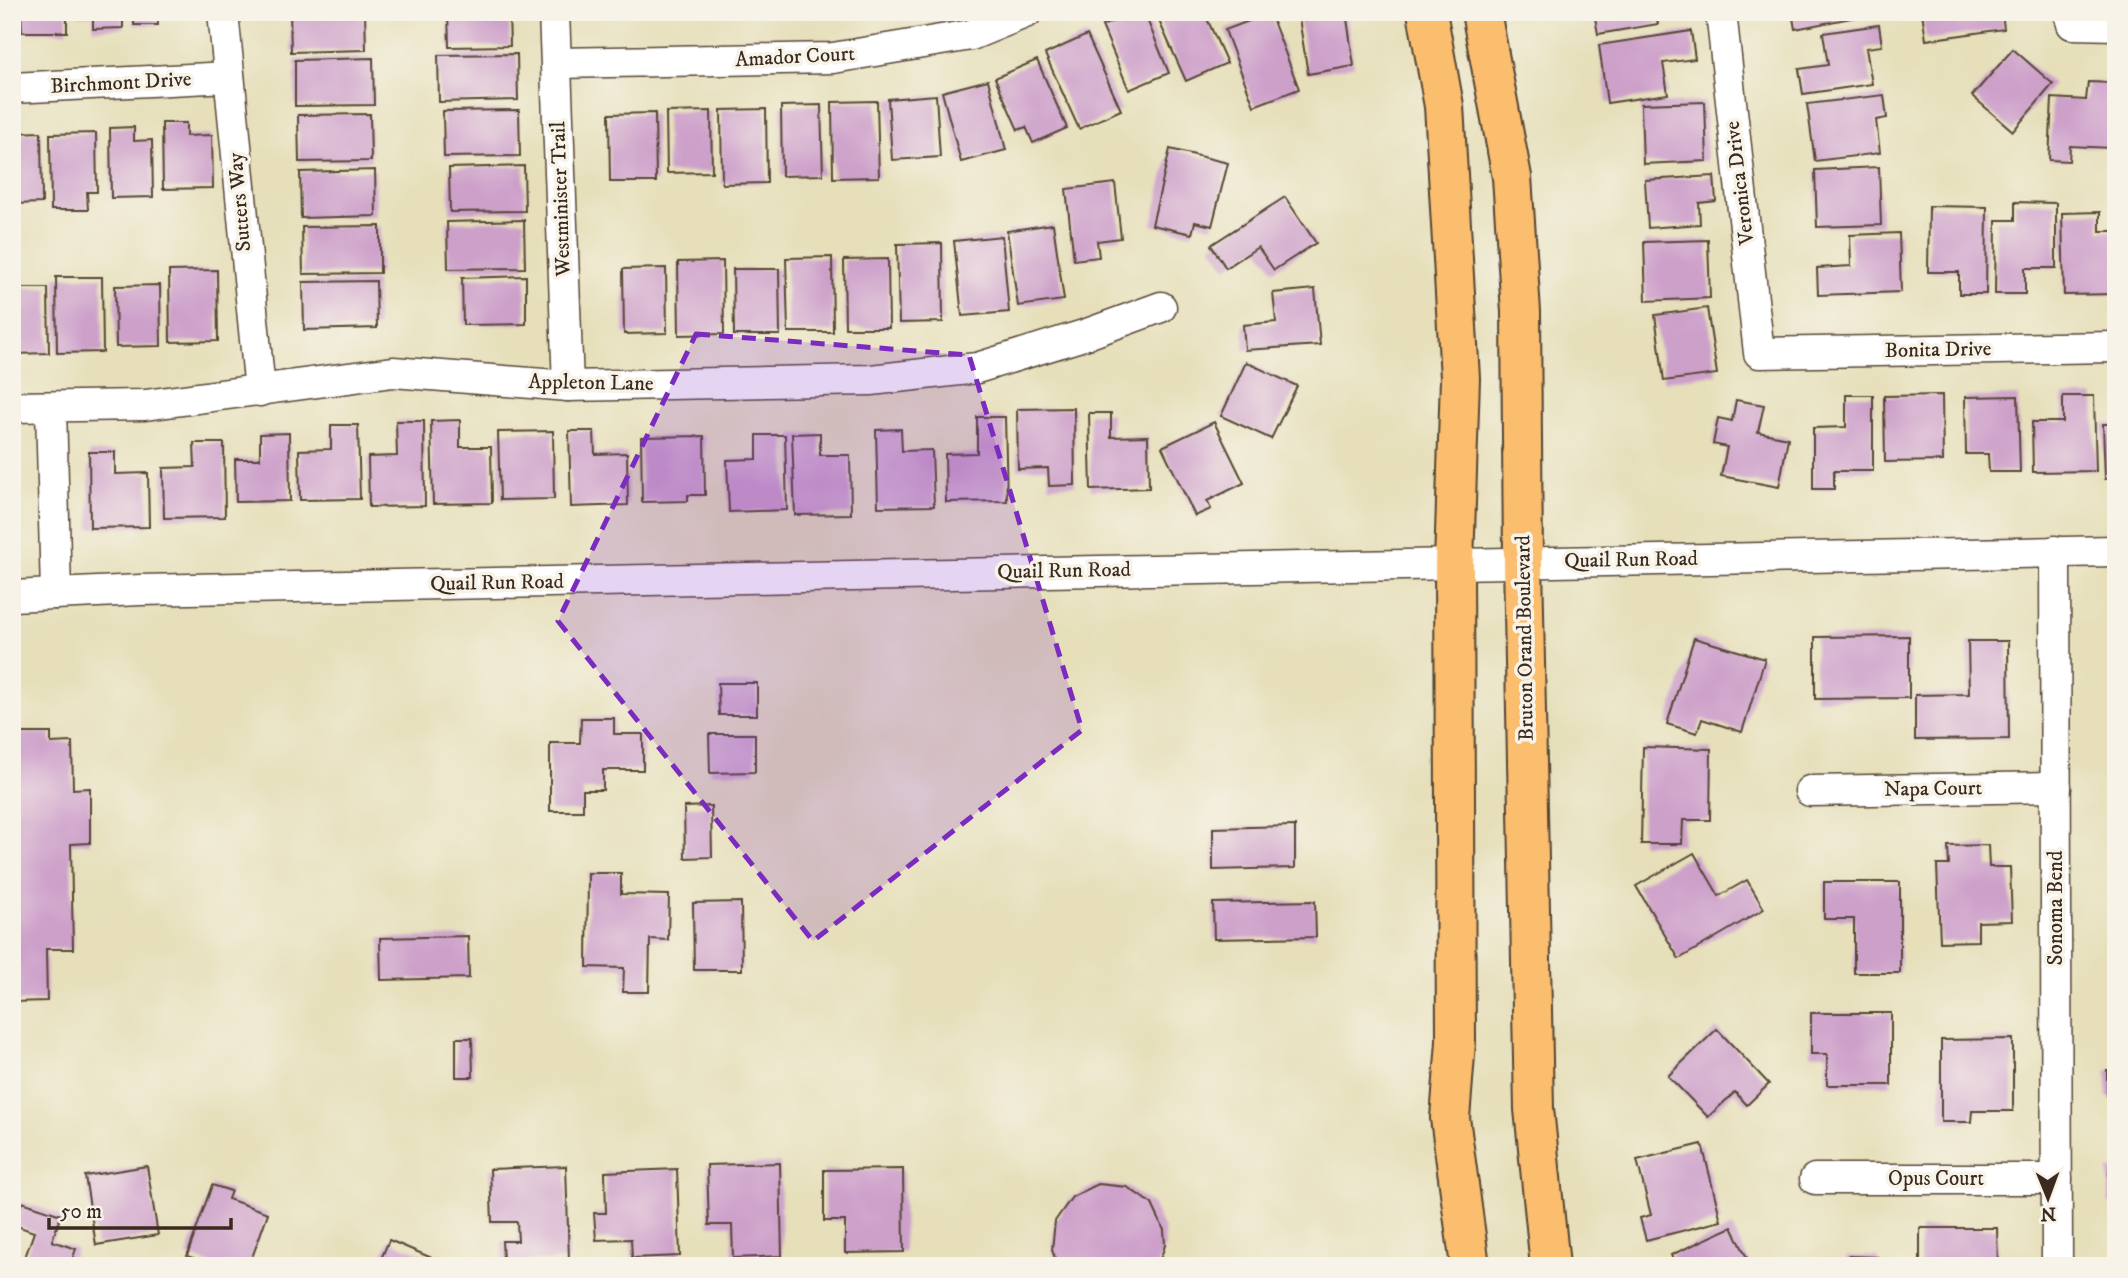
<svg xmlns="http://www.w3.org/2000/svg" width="2128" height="1278" font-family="'IM FELL DW Pica',serif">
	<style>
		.building { fill: #cda0ca }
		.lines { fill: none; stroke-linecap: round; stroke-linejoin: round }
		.minor-casing { stroke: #554535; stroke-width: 33 }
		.major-casing { stroke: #554535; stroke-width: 42 }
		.minor { stroke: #fff; stroke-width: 30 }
		.major { stroke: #fbbe6e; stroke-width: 38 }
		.marked { fill: #7b2cbf; fill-opacity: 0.2; stroke: #7b2cbf; stroke-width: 5; stroke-dasharray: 14 9; stroke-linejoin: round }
		.labels { text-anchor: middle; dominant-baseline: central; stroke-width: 7; stroke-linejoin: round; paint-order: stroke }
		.street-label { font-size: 21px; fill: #3b2a1e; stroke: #f7f3e8 }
	</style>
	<rect width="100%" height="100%" fill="#f7f3e8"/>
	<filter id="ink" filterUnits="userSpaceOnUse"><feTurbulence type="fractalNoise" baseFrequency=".0143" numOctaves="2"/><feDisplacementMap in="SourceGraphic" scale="14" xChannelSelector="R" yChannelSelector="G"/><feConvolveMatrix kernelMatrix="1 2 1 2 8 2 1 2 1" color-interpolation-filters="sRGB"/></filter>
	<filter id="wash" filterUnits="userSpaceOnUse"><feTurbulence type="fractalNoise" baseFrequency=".00686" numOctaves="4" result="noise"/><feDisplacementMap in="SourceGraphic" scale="28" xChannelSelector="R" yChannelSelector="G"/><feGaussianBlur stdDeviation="1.57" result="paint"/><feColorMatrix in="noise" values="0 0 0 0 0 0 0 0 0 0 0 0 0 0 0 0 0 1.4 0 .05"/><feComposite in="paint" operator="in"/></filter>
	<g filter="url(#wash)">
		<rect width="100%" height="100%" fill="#e6dfba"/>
		<g id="blocks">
			<g class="building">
				<path d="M21 12H67V32H22Z"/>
				<path d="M78 12H123V28L93 29V16H78Z"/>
				<path d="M134 12H157L158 25H134Z"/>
				<path d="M290 12H365L366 50 291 52Z"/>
				<path d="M448 12H509L510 46 449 47Z"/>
				<path d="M1134 12H1144L1169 73 1129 90 1102 26Z"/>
				<path d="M1155 12H1204L1227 63 1186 81Z"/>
				<path d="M1298 12H1346L1354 66 1308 74Z"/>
				<path d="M1594 12H1655L1658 24 1598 34Z"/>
				<path d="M1792 12H1860L1861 16 1795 29Z"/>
				<path d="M1922 12H2002L2004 29 1926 40Z"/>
				<path d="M1270 13 1299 89 1254 106 1225 30Z"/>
				<path d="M1879 25 1882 46 1866 48 1872 84 1803 94 1799 69 1828 65 1823 33Z"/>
				<path d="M1691 31 1695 59 1663 63 1668 94 1607 103 1599 45Z"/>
				<path d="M1087 35 1121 110 1079 129 1045 54Z"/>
				<path d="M2013 49 2053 84 2013 131 1972 96Z"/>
				<path d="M517 54 518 100 439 102 438 55Z"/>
				<path d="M373 58 374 105 295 106V60Z"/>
				<path d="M1037 60 1067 128 1033 143 1026 127 1018 130 995 78Z"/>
				<path d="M988 80 1006 150 961 162 942 92Z"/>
				<path d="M2088 82 2115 83 2111 148 2070 146 2069 161 2049 160 2052 98 2086 100Z"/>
				<path d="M936 95 940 157 892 160 888 99Z"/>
				<path d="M1884 95 1887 118 1876 120 1880 153 1815 161 1807 104Z"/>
				<path d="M877 101 879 177 833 178 832 102Z"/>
				<path d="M1705 102 1707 161 1643 164 1641 104Z"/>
				<path d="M821 105 823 175 782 176 781 106Z"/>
				<path d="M766 109 767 183 722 184 721 110Z"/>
				<path d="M519 110 520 156 444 157 443 111Z"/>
				<path d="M711 111 712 172 667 173 666 112Z"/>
				<path d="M655 113 656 182H610L609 114Z"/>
				<path d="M370 114 371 161 299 162 298 115Z"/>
				<path d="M162 123H186V136L212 135 213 188 163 189Z"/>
				<path d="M134 127V141L152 140 153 197 111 198 110 128Z"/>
				<path d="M41 132 42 203 12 204V133Z"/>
				<path d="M96 133 97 192H87L88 210H51L50 134Z"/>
				<path d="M1170 149 1228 163 1212 226 1195 222 1192 234 1152 225Z"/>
				<path d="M524 166 525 211 450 212 449 168Z"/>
				<path d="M1879 167 1881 225 1817 227 1815 170Z"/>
				<path d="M375 170 376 216 301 218 300 172Z"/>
				<path d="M1714 176 1716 201 1699 203 1700 224 1648 228 1645 180Z"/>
				<path d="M1115 183 1121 238 1097 241 1099 257 1074 260 1066 189Z"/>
				<path d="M1285 197 1316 243 1274 270 1258 247 1226 268 1211 245Z"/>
				<path d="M2015 202 2056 203V268H2025V294H1995L1996 220H2015Z"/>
				<path d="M1929 206 1987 207 1986 294H1959V272H1928Z"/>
				<path d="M2100 212V231H2116V294L2064 295 2062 213Z"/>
				<path d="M524 220 525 268 448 269 447 222Z"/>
				<path d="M1053 224 1064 300 1018 306 1007 231Z"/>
				<path d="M380 226V273L303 274 302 227Z"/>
				<path d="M1899 233 1901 292 1818 295 1817 268 1851 266 1850 235Z"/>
				<path d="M1002 236 1009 312 962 316 954 241Z"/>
				<path d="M1708 240 1710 298 1646 301 1644 242Z"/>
				<path d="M942 243 943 322 899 323 897 244Z"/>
				<path d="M832 257 833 332H788L786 258Z"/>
				<path d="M888 259 889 328H845L844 260Z"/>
				<path d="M723 261 724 334 679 335 678 262Z"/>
				<path d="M666 268 667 333 624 334 623 269Z"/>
				<path d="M733 269H779L780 335H734Z"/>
				<path d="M217 270 218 341 170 342 169 271Z"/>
				<path d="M526 276V324L463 325 462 278Z"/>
				<path d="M56 277H102L103 352 57 353Z"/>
				<path d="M376 281 377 328 304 330 303 282Z"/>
				<path d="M160 285 161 346 116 347 115 286Z"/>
				<path d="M12 288H48L49 353 12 354Z"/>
				<path d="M1315 289 1320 345 1245 350 1243 325 1276 322 1273 293Z"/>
				<path d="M1707 308 1717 374 1664 381 1655 315Z"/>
				<path d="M1246 362 1297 386 1271 439 1221 416Z"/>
				<path d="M1846 395H1873V471H1834V489H1813V428L1846 427Z"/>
				<path d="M1942 395 1943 461 1885 462 1884 396Z"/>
				<path d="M2018 396 2020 472H1989L1988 454H1966L1965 397Z"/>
				<path d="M2063 396H2094L2096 471 2033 472 2032 422H2063Z"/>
				<path d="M1736 400 1764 405 1758 432 1788 438 1779 487 1721 476 1727 447 1713 444 1718 418 1732 421Z"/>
				<path d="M1074 408 1075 485 1049 486 1048 468 1018 469 1017 409Z"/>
				<path d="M1089 413H1111V437L1148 436 1149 488 1091 490Z"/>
				<path d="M977 417H1005L1007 501 946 502 945 454 977 453Z"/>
				<path d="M460 420V447H491L492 503 433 504 431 421Z"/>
				<path d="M396 421H424L425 506 369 507 368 457 397 456Z"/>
				<path d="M1214 422 1244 483 1207 501 1211 509 1195 516 1162 447Z"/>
				<path d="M2103 424H2116V478L2105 479Z"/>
				<path d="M331 425H358L360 499 300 500 299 450 331 449Z"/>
				<path d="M901 429 902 451 932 450 934 506 878 507 876 430Z"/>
				<path d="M553 431 554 499 500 500 498 432Z"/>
				<path d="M569 431H594L595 454 627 453 628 505 571 507Z"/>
				<path d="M289 433 290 501 236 502 235 459H260V434Z"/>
				<path d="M820 433V455H850L851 514 795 515 792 434Z"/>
				<path d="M757 435H785L787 510 729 512 727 460 757 459Z"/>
				<path d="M704 436 705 495H688V501L642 502 641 437Z"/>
				<path d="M194 443H224L225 517 164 518 163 468 195 467Z"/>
				<path d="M89 452H115V474L148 473 149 527 90 528Z"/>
				<path d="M1909 636V698L1815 699V637Z"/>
				<path d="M1694 638 1765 659 1742 732 1702 719 1697 733 1667 724Z"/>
				<path d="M1968 641H2008L2009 739 1915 740V695L1969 694Z"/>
				<path d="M2112 649H2116V679H2113Z"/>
				<path d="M718 683H757V715H719Z"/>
				<path d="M581 718H614V734H643V770H603V790H583V811H550V743H580Z"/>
				<path d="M12 733H51V743L72 742 73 789 90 788V843L71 844 73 949H46L47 1001 12 1002Z"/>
				<path d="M709 734H755V772L710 773Z"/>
				<path d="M1643 747 1711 749 1710 820H1683L1682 844H1641Z"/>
				<path d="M711 806 712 857 685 858 684 807Z"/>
				<path d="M1295 826V868L1213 870V828Z"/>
				<path d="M1988 845 1989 867H2010L2012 921 1978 922V941L1940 942 1937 865H1949L1948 846Z"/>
				<path d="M1694 853 1719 896 1747 880 1764 909 1679 959 1636 886Z"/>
				<path d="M588 873H621V894L669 895 668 940 650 939 649 992H623L624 968 587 967Z"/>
				<path d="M1824 882H1900V973H1854V919H1824Z"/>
				<path d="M1315 901 1316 937 1214 939 1213 903Z"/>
				<path d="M741 902 742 970H694L693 903Z"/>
				<path d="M468 936 469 978 381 980 380 938Z"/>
				<rect x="2110" y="966" width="6" height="29"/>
				<path d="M1811 1013H1891V1085H1827V1054H1811Z"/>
				<path d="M1717 1029 1769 1084 1747 1105 1735 1092 1708 1117 1668 1076Z"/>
				<path d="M456 1038H472L473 1077H456Z"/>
				<path d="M2013 1039V1111H1972L1971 1122H1941V1040Z"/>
				<rect x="2107" y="1070" width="9" height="27"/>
				<path d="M1702 1144 1721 1221 1646 1240 1640 1218 1651 1215 1637 1160Z"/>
				<path d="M780 1163 782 1256 733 1258 732 1225H709L707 1165Z"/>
				<path d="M147 1166 158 1235 96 1245 85 1176Z"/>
				<path d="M566 1166 569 1260 503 1262 502 1241H518L517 1222H492L490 1169Z"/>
				<path d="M677 1169 680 1256 632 1258 631 1239 596 1240 594 1213H606L605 1172Z"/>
				<path d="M903 1169 904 1252 845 1253V1221H824V1170Z"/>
				<rect x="2109" y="1170" width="7" height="34"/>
				<path d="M1098 1184 1127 1187 1152 1204 1164 1230 1165 1245 1158 1266H1058L1052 1250 1055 1221 1072 1197Z"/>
				<path d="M212 1185 231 1191 228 1199 268 1213 249 1266H217L187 1256Z"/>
				<path d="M22 1202 61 1215 52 1241 76 1249 70 1266H22L34 1232 14 1225Z"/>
				<path d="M1732 1227 1751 1266H1676L1671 1255Z"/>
				<path d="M1920 1228H1997L1998 1266H1920Z"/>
				<path d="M389 1240 451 1266H378Z"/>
				<path d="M1847 1256 1878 1257V1266H1846Z"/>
			</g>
		</g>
	</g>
	<g filter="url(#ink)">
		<use href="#blocks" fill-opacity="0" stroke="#554535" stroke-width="2"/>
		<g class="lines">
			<g class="minor-casing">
				<g id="minor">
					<path d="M223 12 260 391"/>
					<path d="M554 12 568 386"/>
					<path d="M1721 12 1759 353 2116 347"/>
					<path d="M2069 12 2072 24 2116 25"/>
					<path d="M557 63 833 58 971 35 1027 12"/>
					<path d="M12 88 229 77"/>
					<path d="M12 407 145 405 393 372 568 386 871 380 977 368 1087 334 1161 307"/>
					<path d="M51 408 56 594"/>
					<path d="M2055 551 2057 1266"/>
					<path d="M12 596 140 590 2116 551"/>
					<path d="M1810 791 2056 787"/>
					<path d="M1815 1179H2057"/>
				</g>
			</g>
			<g class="major-casing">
				<g id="major">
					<path d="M1427 12 1444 106 1460 378 1454 564 1456 1042 1450 1118 1470 1266"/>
					<path d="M1481 12 1512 177 1521 312 1523 562 1534 1109 1550 1266"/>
				</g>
			</g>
			<use href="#minor" class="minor"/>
			<use href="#major" class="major"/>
		</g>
	</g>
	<path class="marked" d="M696 334 969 355 1082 730 813 941 558 621Z"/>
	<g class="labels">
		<g class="street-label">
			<text transform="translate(795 57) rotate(-3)">Amador Court</text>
			<text transform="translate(121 83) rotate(-3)">Birchmont Drive</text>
			<text transform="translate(1740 183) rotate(-97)">Veronica Drive</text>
			<text transform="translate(561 199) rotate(-92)">Westminister Trail</text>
			<text transform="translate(240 202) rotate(-95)">Sutters Way</text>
			<text transform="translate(1938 350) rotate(-1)">Bonita Drive</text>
			<text transform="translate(591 383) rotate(1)">Appleton Lane</text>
			<text transform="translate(1631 560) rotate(-1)">Quail Run Road</text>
			<text transform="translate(1064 571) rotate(-1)">Quail Run Road</text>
			<text transform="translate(497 583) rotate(-1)">Quail Run Road</text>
			<text transform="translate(1525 638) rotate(-91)">Bruton Orand Boulevard</text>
			<text transform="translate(1933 789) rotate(-1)">Napa Court</text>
			<text transform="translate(2056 908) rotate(-90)">Sonoma Bend</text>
			<text x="1936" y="1179">Opus Court</text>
		</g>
	</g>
	<rect width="2128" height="1278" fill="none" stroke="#f7f3e8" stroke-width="42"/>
	<g transform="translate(2048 1198) rotate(179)" stroke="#f7f3e8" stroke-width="5" paint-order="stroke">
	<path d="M0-5L12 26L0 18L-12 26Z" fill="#3b2a1e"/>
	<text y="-10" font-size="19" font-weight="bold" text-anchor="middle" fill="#3b2a1e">N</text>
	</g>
	<path d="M49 1218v10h182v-10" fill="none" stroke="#3b2a1e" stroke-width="3.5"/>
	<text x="60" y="1218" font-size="21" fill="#3b2a1e" stroke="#f7f3e8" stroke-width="5" paint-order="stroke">50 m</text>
</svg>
